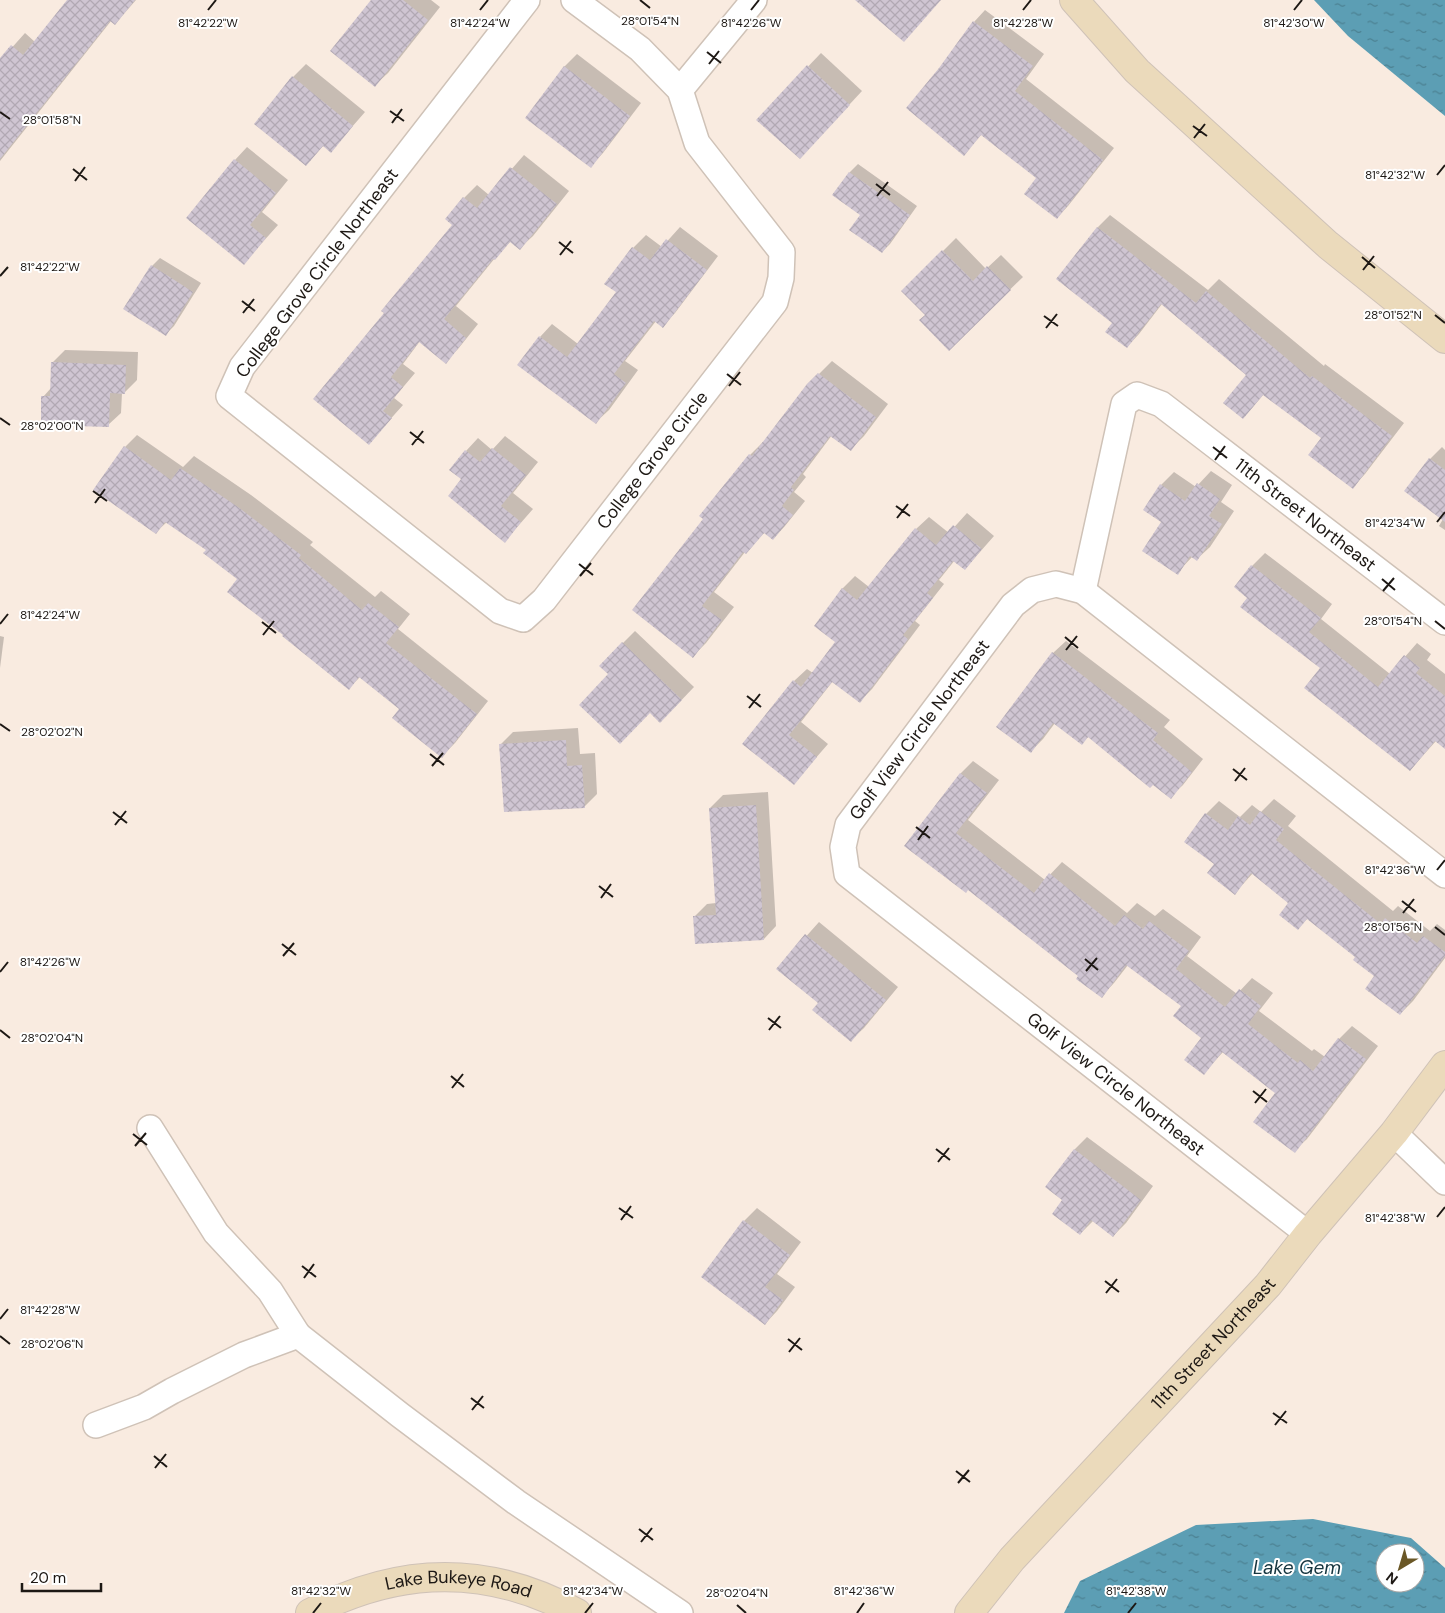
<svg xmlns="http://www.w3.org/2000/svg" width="1445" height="1613" font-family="'DM Sans',sans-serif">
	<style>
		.water { fill: url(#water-ripples); fill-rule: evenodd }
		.shadow { fill: #0003 }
		.building { fill: url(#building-cross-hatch) }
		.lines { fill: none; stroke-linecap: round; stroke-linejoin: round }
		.street-casing { stroke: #cfc2b7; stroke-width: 28 }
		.secondary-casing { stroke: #cfc2b7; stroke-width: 30 }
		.street { stroke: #fff; stroke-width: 25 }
		.secondary { stroke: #ebdabb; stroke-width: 28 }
		.ticks { fill: none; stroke: #1d1814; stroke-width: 2 }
		.labels { text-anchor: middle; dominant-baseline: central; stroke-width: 4; stroke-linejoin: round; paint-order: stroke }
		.street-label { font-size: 18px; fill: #1d1814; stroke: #fff }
		.water-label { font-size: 19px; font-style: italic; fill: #15353f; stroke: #fff }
		.ticks-label { font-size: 12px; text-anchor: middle; fill: #1d1814; stroke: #fff; stroke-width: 4; stroke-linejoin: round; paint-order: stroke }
	</style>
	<defs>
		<pattern id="water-ripples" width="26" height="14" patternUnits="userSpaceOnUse" patternTransform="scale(1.25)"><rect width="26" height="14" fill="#5c9eb4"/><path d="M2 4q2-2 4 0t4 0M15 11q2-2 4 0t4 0" fill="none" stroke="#4b8091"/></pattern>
		<pattern id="building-cross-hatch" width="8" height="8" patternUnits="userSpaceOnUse" patternTransform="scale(1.25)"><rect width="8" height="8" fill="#cfc5d2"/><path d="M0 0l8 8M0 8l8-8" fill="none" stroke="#b1a8b3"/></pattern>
	</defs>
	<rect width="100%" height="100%" fill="#f9ebe0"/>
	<g class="water">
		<path d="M1314 0H1445V116L1348 36Z"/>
		<path d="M1313 1519 1411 1538 1445 1568V1613H1064L1080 1581 1196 1525ZM1385 1553H1415V1583H1385Z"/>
	</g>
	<g class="shadow">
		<path d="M69 0H136L115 24 111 21 0 161V61L25 33 35 42Z"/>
		<path d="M372 0H431L440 7 388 73 375 85Z"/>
		<path d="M985 10 1044 54 1026 79 1114 148 1068 206 1057 218 1038 178 982 134 964 154 940 68 974 22Z"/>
		<path d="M821 53 862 91 812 145 758 119Z"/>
		<path d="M577 54 641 103 603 153 591 166 564 67Z"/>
		<path d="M306 64 365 112 331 151 324 145 306 164 255 124 293 77Z"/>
		<path d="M247 147 288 180 262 212 278 225 244 263 235 160Z"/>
		<path d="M524 155 569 191 533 236 520 248 511 241 495 258 456 306 478 324 458 349 445 362 420 341 403 364 415 373 394 398 403 405 369 443 385 313 454 225 464 198 477 185 489 195Z"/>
		<path d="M858 164 917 206 890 244 882 252 862 214 834 195 850 172Z"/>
		<path d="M1110 215 1208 290 1219 279 1324 366 1325 364 1404 423 1365 474 1353 487 1323 438 1264 394 1243 418 1248 375 1162 304 1139 334 1127 347 1114 323 1098 227Z"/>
		<path d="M680 227 718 256 675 313 663 326 656 321 625 361 638 370 609 410 596 422 540 337 552 324 578 344 617 292 606 284 633 248 646 235 662 247Z"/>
		<path d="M956 238 986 269 1001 255 1023 277 949 349 927 315 903 291Z"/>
		<path d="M160 258 201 283 174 326 166 334 152 266Z"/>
		<path d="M65 350 138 352 137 380 124 393H122L121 413 108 425 43 397 51 388 52 363Z"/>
		<path d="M832 361 888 404 864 436 851 449 832 435 803 474 806 477 794 492 805 501 785 526 773 539 765 532 746 553 745 552 714 592 734 607 706 643 693 656 704 519 701 516 750 455 763 442 764 443 808 385Z"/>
		<path d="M137 435 183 467 194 456 251 495 313 542 310 545 375 597 381 591 410 614 398 629 488 701 455 743 442 756 401 709 360 677 349 688 285 634 239 578 207 550 167 522 156 532 125 447Z"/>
		<path d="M505 436 538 462 513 493 533 509 505 541 466 451 478 438 492 450Z"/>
		<path d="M1442 447 1445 450V530L1439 526 1443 519 1430 459Z"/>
		<path d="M1211 471 1232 485 1221 502 1234 511 1210 547 1197 559 1193 556 1177 573 1162 522 1161 485 1174 472 1196 487Z"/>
		<path d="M967 513 994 536 965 569 955 560 939 580 944 584 915 621 920 625 872 689 860 701 833 681 801 722 828 744 794 783 744 744 794 681 807 669 813 673 837 642 842 589 855 576 869 587 916 529 929 517 949 533Z"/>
		<path d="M1265 553 1332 604 1321 619 1390 674 1417 643 1431 654 1427 660 1445 674V747L1436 741 1410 770 1322 668 1249 597 1236 587 1252 566Z"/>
		<path d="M635 631 694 687 673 709 650 711 610 674 623 643Z"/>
		<path d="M0 636 4 637 0 668Z"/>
		<path d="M1066 641 1170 720 1164 727 1203 759 1183 785 1170 797 1089 736 1082 743 1055 723 1043 739 1031 751 1053 653Z"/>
		<path d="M578 728 580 754 595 753 597 794 585 806 501 744 513 732Z"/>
		<path d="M973 761 999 780 968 820 1045 880 1062 862 1127 913 1137 903 1155 916 1163 909 1201 937 1187 956 1237 994 1252 978 1273 993 1259 1011 1312 1051 1314 1049 1325 1057 1339 1039 1352 1026 1378 1046 1307 1139 1294 1151 1277 1093 1223 1052 1204 1073 1203 1037 1183 1006 1128 965 1114 983 1102 996 1080 976 969 888 906 846 961 773Z"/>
		<path d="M768 792 776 926 764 939 694 917 707 904 716 903 710 808 723 795Z"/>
		<path d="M1274 799 1296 816 1288 826 1393 911 1398 906 1430 931 1437 924 1445 930V958L1413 1001 1400 1014 1376 976 1357 957 1308 918 1298 928 1290 903 1253 873 1235 893 1215 864 1185 841 1206 814 1219 801 1240 817 1252 805 1261 812Z"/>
		<path d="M819 922 898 987 864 1028 851 1040 820 1003 778 968Z"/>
		<path d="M1087 1137 1153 1186 1126 1223 1113 1236 1093 1221 1080 1234 1064 1200 1074 1150Z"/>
		<path d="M757 1208 801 1242 777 1274 795 1287 777 1311 765 1324 744 1221Z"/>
	</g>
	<g class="building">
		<path d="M67 0H135L115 25 110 21 0 159V58L11 45 23 55Z"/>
		<path d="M371 0H403L428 20 375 87 330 51Z"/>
		<path d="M855 0H941L904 42Z"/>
		<path d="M973 21 1033 66 1015 91 1103 160 1057 219 1024 194 1036 178 981 135 964 156 906 108 939 68Z"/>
		<path d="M807 65 850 105 800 159 756 120Z"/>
		<path d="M564 66 630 116 591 168 525 118Z"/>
		<path d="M292 76 353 126 331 153 323 146 306 166 254 124Z"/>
		<path d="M234 159 276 193 250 225 266 238 244 265 186 218Z"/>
		<path d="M510 167 557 204 520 250 510 242 495 260 493 259 444 319 466 338 446 364 419 342 391 377 403 387 383 411 392 418 369 445 313 399 384 313 381 311 452 225 445 219 463 197 477 208Z"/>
		<path d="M849 172 910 215 882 253 849 230 860 215 832 195Z"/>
		<path d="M1097 227 1196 303 1206 291 1310 378 1312 376 1392 436 1353 489 1308 455 1321 438 1263 395 1243 419 1223 403 1246 375 1161 304 1127 348 1105 332 1112 323 1056 279Z"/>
		<path d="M666 239 707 270 663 328 654 321 614 374 626 383 596 424 517 365 539 336 567 357 616 292 604 284 632 247 650 260Z"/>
		<path d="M942 250 973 281 987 266 1011 290 949 351 919 320 925 315 901 291Z"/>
		<path d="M151 265 193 292 166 336 123 309Z"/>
		<path d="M51 362 126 365 125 394 110 393 109 427 41 425V396H50Z"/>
		<path d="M818 373 876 417 851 451 830 436 791 487 794 490 782 506 793 515 773 540 764 533 746 554 743 552 702 606 722 620 693 658 632 610 703 519 699 516 749 454 752 456 807 384Z"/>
		<path d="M124 446 171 480 180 468 238 507 301 555 299 558 362 610 368 603 399 627 386 643 477 714 442 758 392 718 399 709 359 677 349 690 282 636 283 635 227 592 237 579 203 553 206 550 165 522 156 534 93 490Z"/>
		<path d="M492 448 526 475 501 506 521 522 505 543 448 496 461 479 449 470 465 450 480 462Z"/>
		<path d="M1429 458 1445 470V522L1404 491Z"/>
		<path d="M1197 483 1220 499 1209 516 1222 524 1197 561 1190 556 1178 575 1142 551 1161 522 1143 510 1160 484 1185 501Z"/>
		<path d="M953 525 982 549 965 570 953 561 927 593 933 598 903 635 908 639 860 703 832 682 789 735 817 757 794 785 742 744 793 680 801 687 835 642 814 626 842 588 857 600 915 528 936 545Z"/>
		<path d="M1251 565 1321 618 1309 632 1378 687 1404 655 1420 668 1416 673 1445 696V749L1435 741 1410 771 1304 688 1320 668 1240 607 1247 598 1234 587Z"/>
		<path d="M622 642 682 700 660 723 650 713 620 744 579 705 608 674 599 666Z"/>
		<path d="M1052 652 1158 733 1153 740 1192 772 1171 799 1153 785 1150 788 1088 737 1082 745 1053 723 1031 753 996 727Z"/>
		<path d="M566 740 567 766 582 765 585 808 504 812 499 744Z"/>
		<path d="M960 773 987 793 956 833 1034 893 1049 873 1115 926 1124 915 1143 929 1149 921 1189 951 1176 969 1225 1007 1239 989 1261 1006 1248 1024 1298 1063 1300 1060 1313 1071 1338 1038 1366 1059 1295 1153 1253 1122 1275 1093 1222 1052 1204 1075 1184 1060 1201 1038 1173 1016 1181 1006 1126 965 1102 998 1076 979 1078 976 968 890 966 893 904 846Z"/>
		<path d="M756 805 764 940 695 944 693 916 716 915 709 808Z"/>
		<path d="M1260 811 1284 829 1276 840 1381 924 1385 918 1417 943 1423 936 1445 952V956L1400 1015 1365 989 1374 976 1353 960 1355 957 1307 919 1298 930 1279 915 1288 903 1251 873 1235 895 1207 873 1214 864 1184 842 1205 813 1228 830 1238 816 1250 825Z"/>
		<path d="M805 934 886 1000 851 1042 812 1010 818 1003 776 969Z"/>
		<path d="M1074 1149 1141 1200 1113 1237 1091 1220 1080 1235 1052 1214 1062 1200 1045 1187Z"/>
		<path d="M743 1220 790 1255 765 1287 783 1300 765 1325 701 1277Z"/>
	</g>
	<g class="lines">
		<g class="street-casing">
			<g id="street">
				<path id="s1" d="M527 0 242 367 229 396 500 611 523 619 544 600 775 302 781 278 782 252 697 143 680 90 640 49 574 0"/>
				<path d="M680 90 754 0"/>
				<path id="s2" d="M1083 591 1124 404 1137 395 1161 404 1445 622"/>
				<path d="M150 1128 216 1233 270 1291 298 1335"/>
				<path d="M1394 1133 1445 1182"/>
				<path id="s3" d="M1308 1234 847 874 843 847 848 825 1013 605 1032 590 1056 584 1083 591 1445 875"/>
				<path d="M96 1425 144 1407 172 1391 244 1355 298 1335 400 1415 516 1502 680 1613"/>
			</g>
		</g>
		<g class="secondary-casing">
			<g id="secondary">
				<path d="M1074 0 1137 71 1328 245 1445 339"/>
				<path id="s4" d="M310 1613C399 1566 488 1564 577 1613"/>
				<path id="s5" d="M969 1613 1012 1559 1268 1285 1308 1234 1394 1133 1445 1065"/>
			</g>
		</g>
		<use href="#street" class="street"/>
		<use href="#secondary" class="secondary"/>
	</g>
	<path class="ticks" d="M640 0 650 8M208 10 216 0M480 10 488 0M751 10 759 0M1023 10 1031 0M1294 10 1302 0M707 52 721 63M709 64 719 51M390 111 404 121M0 112 10 119M392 123 402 109M1193 126 1207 136M1194 138 1205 124M73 169 87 180M1437 175 1445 165M75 181 85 167M876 184 890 195M877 196 888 182M559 242 573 253M560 255 571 241M1362 257 1375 268M1363 270 1374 256M0 276 8 267M242 301 255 311M243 313 254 299M1435 315 1445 323M1044 316 1058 326M1046 328 1057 314M727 374 741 385M729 386 740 372M0 418 10 425M410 432 424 443M412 445 423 431M1213 447 1227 458M1215 460 1225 446M93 491 107 501M95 503 105 489M896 506 910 516M897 518 908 504M1437 522 1445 512M579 564 593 575M580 576 591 563M1382 579 1395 590M1383 591 1394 578M1435 621 1445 629M262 622 276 633M0 624 8 614M263 635 274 621M1065 637 1078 648M1066 650 1077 636M747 696 761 707M749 708 760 694M0 724 10 731M430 754 444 765M432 766 443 753M1233 769 1247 780M1235 781 1245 768M113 812 127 823M115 825 126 811M916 827 930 838M918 840 928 826M1437 870 1445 860M599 886 613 897M601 898 611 884M1402 901 1416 912M1403 913 1414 899M1435 927 1445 935M282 944 296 955M283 956 294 943M1085 959 1098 970M1086 971 1097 958M0 972 8 962M768 1018 781 1028M0 1030 10 1038M769 1030 780 1016M451 1076 464 1087M452 1088 463 1074M1253 1091 1267 1102M1255 1103 1266 1089M133 1134 147 1145M135 1146 146 1133M936 1149 950 1160M938 1162 949 1148M619 1208 633 1218M1437 1217 1445 1207M621 1220 631 1206M302 1266 316 1277M304 1278 314 1264M1105 1281 1119 1292M1106 1293 1117 1279M0 1319 8 1309M0 1336 10 1344M788 1339 802 1350M789 1352 800 1338M471 1398 484 1408M472 1410 483 1396M1273 1413 1287 1423M1275 1425 1286 1411M154 1456 167 1467M155 1468 166 1454M956 1471 970 1482M958 1483 969 1470M639 1529 653 1540M641 1542 652 1528M737 1605 746 1613M313 1613 321 1603M585 1613 593 1603M857 1613 864 1603M1128 1613 1136 1603"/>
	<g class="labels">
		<g class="street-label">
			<text transform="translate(317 273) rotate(-53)">College Grove Circle Northeast</text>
			<text stroke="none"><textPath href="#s1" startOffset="1072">College Grove Circle</textPath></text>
			<text stroke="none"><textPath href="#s2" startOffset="415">11th Street Northeast</textPath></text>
			<text stroke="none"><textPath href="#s3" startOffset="754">Golf View Circle Northeast</textPath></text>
			<text transform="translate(1116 1084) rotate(38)">Golf View Circle Northeast</text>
			<text stroke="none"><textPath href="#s5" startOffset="364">11th Street Northeast</textPath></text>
			<text stroke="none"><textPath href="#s4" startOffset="155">Lake Bukeye Road</textPath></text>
		</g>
		<g class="water-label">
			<text x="1297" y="1567">Lake Gem</text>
		</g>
	</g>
	<g class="ticks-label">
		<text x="650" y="25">28°01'54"N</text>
		<text x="208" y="27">81°42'22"W</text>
		<text x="480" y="27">81°42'24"W</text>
		<text x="751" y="27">81°42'26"W</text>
		<text x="1023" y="27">81°42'28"W</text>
		<text x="1294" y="27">81°42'30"W</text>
		<text x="52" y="124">28°01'58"N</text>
		<text x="1395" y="179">81°42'32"W</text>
		<text x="50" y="271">81°42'22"W</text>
		<text x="1393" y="319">28°01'52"N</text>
		<text x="52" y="430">28°02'00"N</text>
		<text x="1395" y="527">81°42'34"W</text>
		<text x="50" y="619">81°42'24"W</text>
		<text x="1393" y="625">28°01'54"N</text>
		<text x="52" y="736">28°02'02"N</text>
		<text x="1395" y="874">81°42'36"W</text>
		<text x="1393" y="931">28°01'56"N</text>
		<text x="50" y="966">81°42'26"W</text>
		<text x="52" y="1042">28°02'04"N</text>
		<text x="1395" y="1222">81°42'38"W</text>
		<text x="50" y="1314">81°42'28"W</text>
		<text x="52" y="1348">28°02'06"N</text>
		<text x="321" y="1595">81°42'32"W</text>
		<text x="593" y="1595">81°42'34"W</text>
		<text x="864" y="1595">81°42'36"W</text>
		<text x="1136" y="1595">81°42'38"W</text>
		<text x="737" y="1597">28°02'04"N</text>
	</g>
	<g transform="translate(1400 1568) rotate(218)"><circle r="24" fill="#ffffff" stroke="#a5a3a1"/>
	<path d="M0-4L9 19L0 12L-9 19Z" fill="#6a5726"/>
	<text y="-8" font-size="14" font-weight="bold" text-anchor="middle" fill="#1d1814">N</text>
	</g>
	<path d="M22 1583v8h79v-8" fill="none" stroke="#1d1814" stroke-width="2.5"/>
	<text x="30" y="1583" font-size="15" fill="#1d1814" stroke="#ffffff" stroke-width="4" paint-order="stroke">20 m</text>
</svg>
